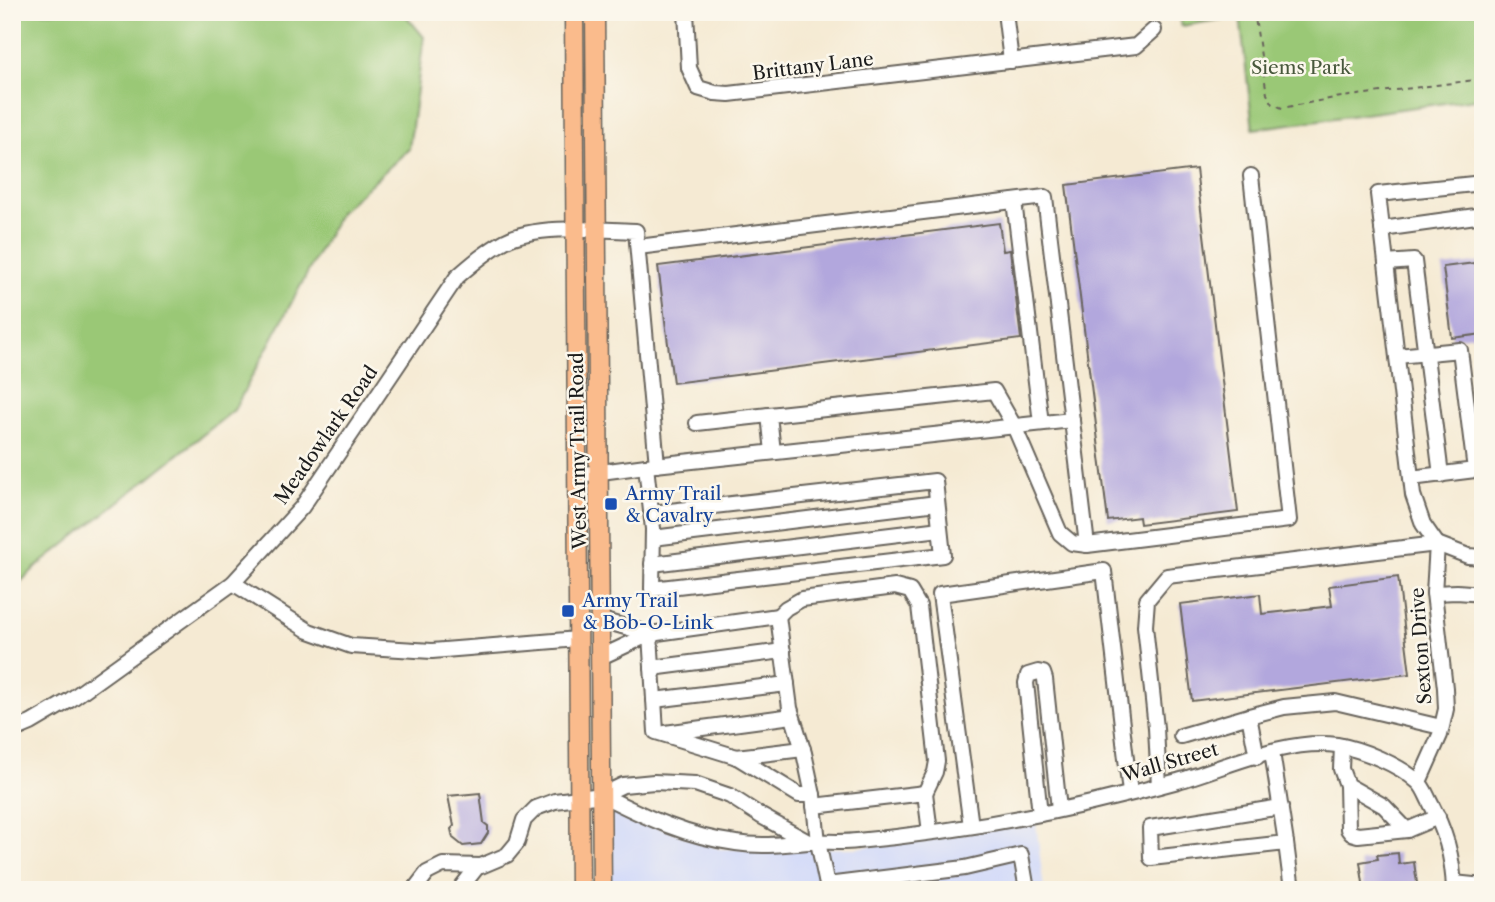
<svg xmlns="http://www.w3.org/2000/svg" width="1495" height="902" font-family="'Libre Caslon Text',serif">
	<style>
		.built { fill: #d1d9f9 }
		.green { fill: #9ac876; stroke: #5b7249; stroke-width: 2 }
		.building { fill: #b2a7dd }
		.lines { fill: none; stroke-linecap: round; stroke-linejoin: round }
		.minor-casing { stroke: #68645c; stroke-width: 18 }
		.major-casing { stroke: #68645c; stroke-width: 21 }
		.path { stroke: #68645c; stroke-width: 2; stroke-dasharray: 5 5; stroke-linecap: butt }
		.minor { stroke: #fff; stroke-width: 14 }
		.major { stroke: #fabb8c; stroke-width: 18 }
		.transit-dot { fill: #1a4fb4; stroke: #fbf7ec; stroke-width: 2.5 }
		.labels { text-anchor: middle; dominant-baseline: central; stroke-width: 5; stroke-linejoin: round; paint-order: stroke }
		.street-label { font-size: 19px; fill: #1c1c1c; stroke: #fbf7ec }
		.park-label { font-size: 19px; fill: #48583c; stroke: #fbf7ec }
		.transit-label { font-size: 19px; fill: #164399; stroke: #fbf7ec; text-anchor: start }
	</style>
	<rect width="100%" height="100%" fill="#fbf7ec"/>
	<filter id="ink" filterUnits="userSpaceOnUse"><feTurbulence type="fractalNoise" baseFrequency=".0143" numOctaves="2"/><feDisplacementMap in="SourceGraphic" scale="14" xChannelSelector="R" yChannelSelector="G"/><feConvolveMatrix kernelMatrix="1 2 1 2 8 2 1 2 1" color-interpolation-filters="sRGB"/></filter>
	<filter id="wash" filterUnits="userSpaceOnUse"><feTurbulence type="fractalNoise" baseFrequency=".00686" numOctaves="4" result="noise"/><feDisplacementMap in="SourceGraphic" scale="28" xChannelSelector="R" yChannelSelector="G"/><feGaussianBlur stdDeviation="1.57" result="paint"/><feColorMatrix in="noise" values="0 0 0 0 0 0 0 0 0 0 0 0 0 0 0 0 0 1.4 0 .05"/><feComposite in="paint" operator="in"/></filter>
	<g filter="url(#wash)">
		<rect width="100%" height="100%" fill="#f5ead3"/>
		<path class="built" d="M609 806 653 825 720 849 856 848 1036 823 1044 890H609Z"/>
		<g class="green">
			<path d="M12 12H403L424 37 409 149 340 212 234 410 34 569 12 590Z"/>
			<path d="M1188 12H1483V98L1253 129 1240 16 1182 26 1179 17Z"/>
		</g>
		<g id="blocks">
			<g class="building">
				<path d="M1196 169 1238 512 1140 524 1139 517 1108 521 1066 185Z"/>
				<path d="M999 223 1003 251 1010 250 1021 339 673 383 658 266Z"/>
				<path d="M1483 262V334L1452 338 1443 267Z"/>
				<path d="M1398 577 1410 674 1192 701 1180 604 1260 594 1262 614 1332 606 1329 586Z"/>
				<path d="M480 793 484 823 488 826V833L481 844 463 846 453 838 451 829 454 826 448 796Z"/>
				<path d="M1398 853 1399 864 1414 862 1418 890H1364L1360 862 1378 859 1377 855Z"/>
			</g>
		</g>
	</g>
	<g filter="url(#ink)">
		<use href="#blocks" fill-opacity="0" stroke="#68645c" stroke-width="2"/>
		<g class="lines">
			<g class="minor-casing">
				<g id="minor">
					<path d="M686 12 689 68 698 88 715 93 729 94 1136 46 1154 30"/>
					<path d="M1005 12 1011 61"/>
					<path d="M1014 201 1041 423"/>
					<path d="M1382 229 1483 215"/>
					<path d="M638 247 1045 197 1087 545 1072 543 1060 533 1014 426 994 391 769 415 773 452"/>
					<path d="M1386 263 1414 261 1441 475"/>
					<path d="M1397 356 1460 350 1475 470 1411 478"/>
					<path d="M697 423 769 415"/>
					<path d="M646 466 653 529 652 589 943 555 935 481 652 513"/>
					<path d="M578 475 646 466 1072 420"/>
					<path d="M653 538 937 503"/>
					<path d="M1437 544 1423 524 1413 495 1378 194 1483 183"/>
					<path d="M1087 545 1289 520 1251 176"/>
					<path d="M652 564 940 529"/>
					<path d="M233 583 309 631 351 646 432 651 578 639"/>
					<path d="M1434 593 1457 592 1483 594"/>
					<path d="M778 616 786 608 802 599 895 587 910 591 919 606 937 761 935 772 925 793"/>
					<path d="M601 620 650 634"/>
					<path d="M601 657 650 634 778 616 790 708 804 753 813 795H799L737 757 656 732 650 634"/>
					<path d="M652 668 783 651"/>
					<path d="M654 700 787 684"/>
					<path d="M1249 716 1284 707 1335 702 1441 727"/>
					<path d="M12 731 31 723 70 700 233 583 302 507 457 277C472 264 487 251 505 241 536 224 601 230 636 231L657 465"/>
					<path d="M665 733 792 716"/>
					<path d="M1181 736 1249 716 1257 757"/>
					<path d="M1342 746 1341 769 1347 785 1384 806 1407 830 1438 817"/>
					<path d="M1272 752 1286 843 1151 858 1150 828 1281 807"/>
					<path d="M736 757 803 749"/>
					<path d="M1419 782 1440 735 1446 709 1445 688 1434 593 1437 544"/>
					<path d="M1347 785 1348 829 1351 833 1358 835 1407 830"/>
					<path d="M1159 786 1156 728 1145 626 1147 600 1167 576 1437 544 1468 556 1483 557"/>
					<path d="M602 795C645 817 688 837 736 843 761 847 785 844 809 842 825 841 841 843 857 841 965 831 1074 810 1178 781 1227 767 1286 738 1337 745 1361 749 1400 765 1418 782 1423 786 1426 794 1429 800 1445 830 1453 856 1454 890"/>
					<path d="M813 795 818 842 827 885 965 868 1021 855 1027 890"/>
					<path d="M814 806 925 793 930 832"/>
					<path d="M1040 814 1026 683 1028 675 1038 672 1043 673 1045 679 1059 809"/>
					<path d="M971 826 940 594 1104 571 1130 793"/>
					<path d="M1286 843 1292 890"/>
					<path d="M1454 883 1483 886"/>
					<path d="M414 890 427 873 443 865 481 866 507 855 517 843 524 820 536 808 555 801 602 795 623 785 654 782 695 784 730 796 761 816 808 842"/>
					<path d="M459 890 478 866"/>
				</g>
			</g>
			<g class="major-casing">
				<g id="major">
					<path d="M574 12 580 890"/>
					<path d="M595 12 602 890"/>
				</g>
			</g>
			<path class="path" d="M1254 12 1267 94 1273 104 1282 108 1334 98 1483 79"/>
			<use href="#minor" class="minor"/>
			<use href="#major" class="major"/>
		</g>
	</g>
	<g class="transit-dot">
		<rect x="604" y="497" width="14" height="14" rx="3.5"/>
		<rect x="561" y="604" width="14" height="14" rx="3.5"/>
	</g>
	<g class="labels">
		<g class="street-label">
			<text transform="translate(813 66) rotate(-7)">Brittany Lane</text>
			<text transform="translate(326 435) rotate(-55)">Meadowlark Road</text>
			<text transform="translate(578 451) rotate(-91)">West Army Trail Road</text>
			<text transform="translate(1421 646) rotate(-94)">Sexton Drive</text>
			<text transform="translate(1170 762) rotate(-16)">Wall Street</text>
		</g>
		<g class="park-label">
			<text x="1301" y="67">Siems Park</text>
		</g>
		<g class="transit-label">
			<text x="625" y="493">Army Trail<tspan x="625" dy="22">&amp; Cavalry</tspan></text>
			<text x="582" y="600">Army Trail<tspan x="582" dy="22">&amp; Bob-O-Link</tspan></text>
		</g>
	</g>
	<rect width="1495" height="902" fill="none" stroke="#fbf7ec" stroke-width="42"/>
</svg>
